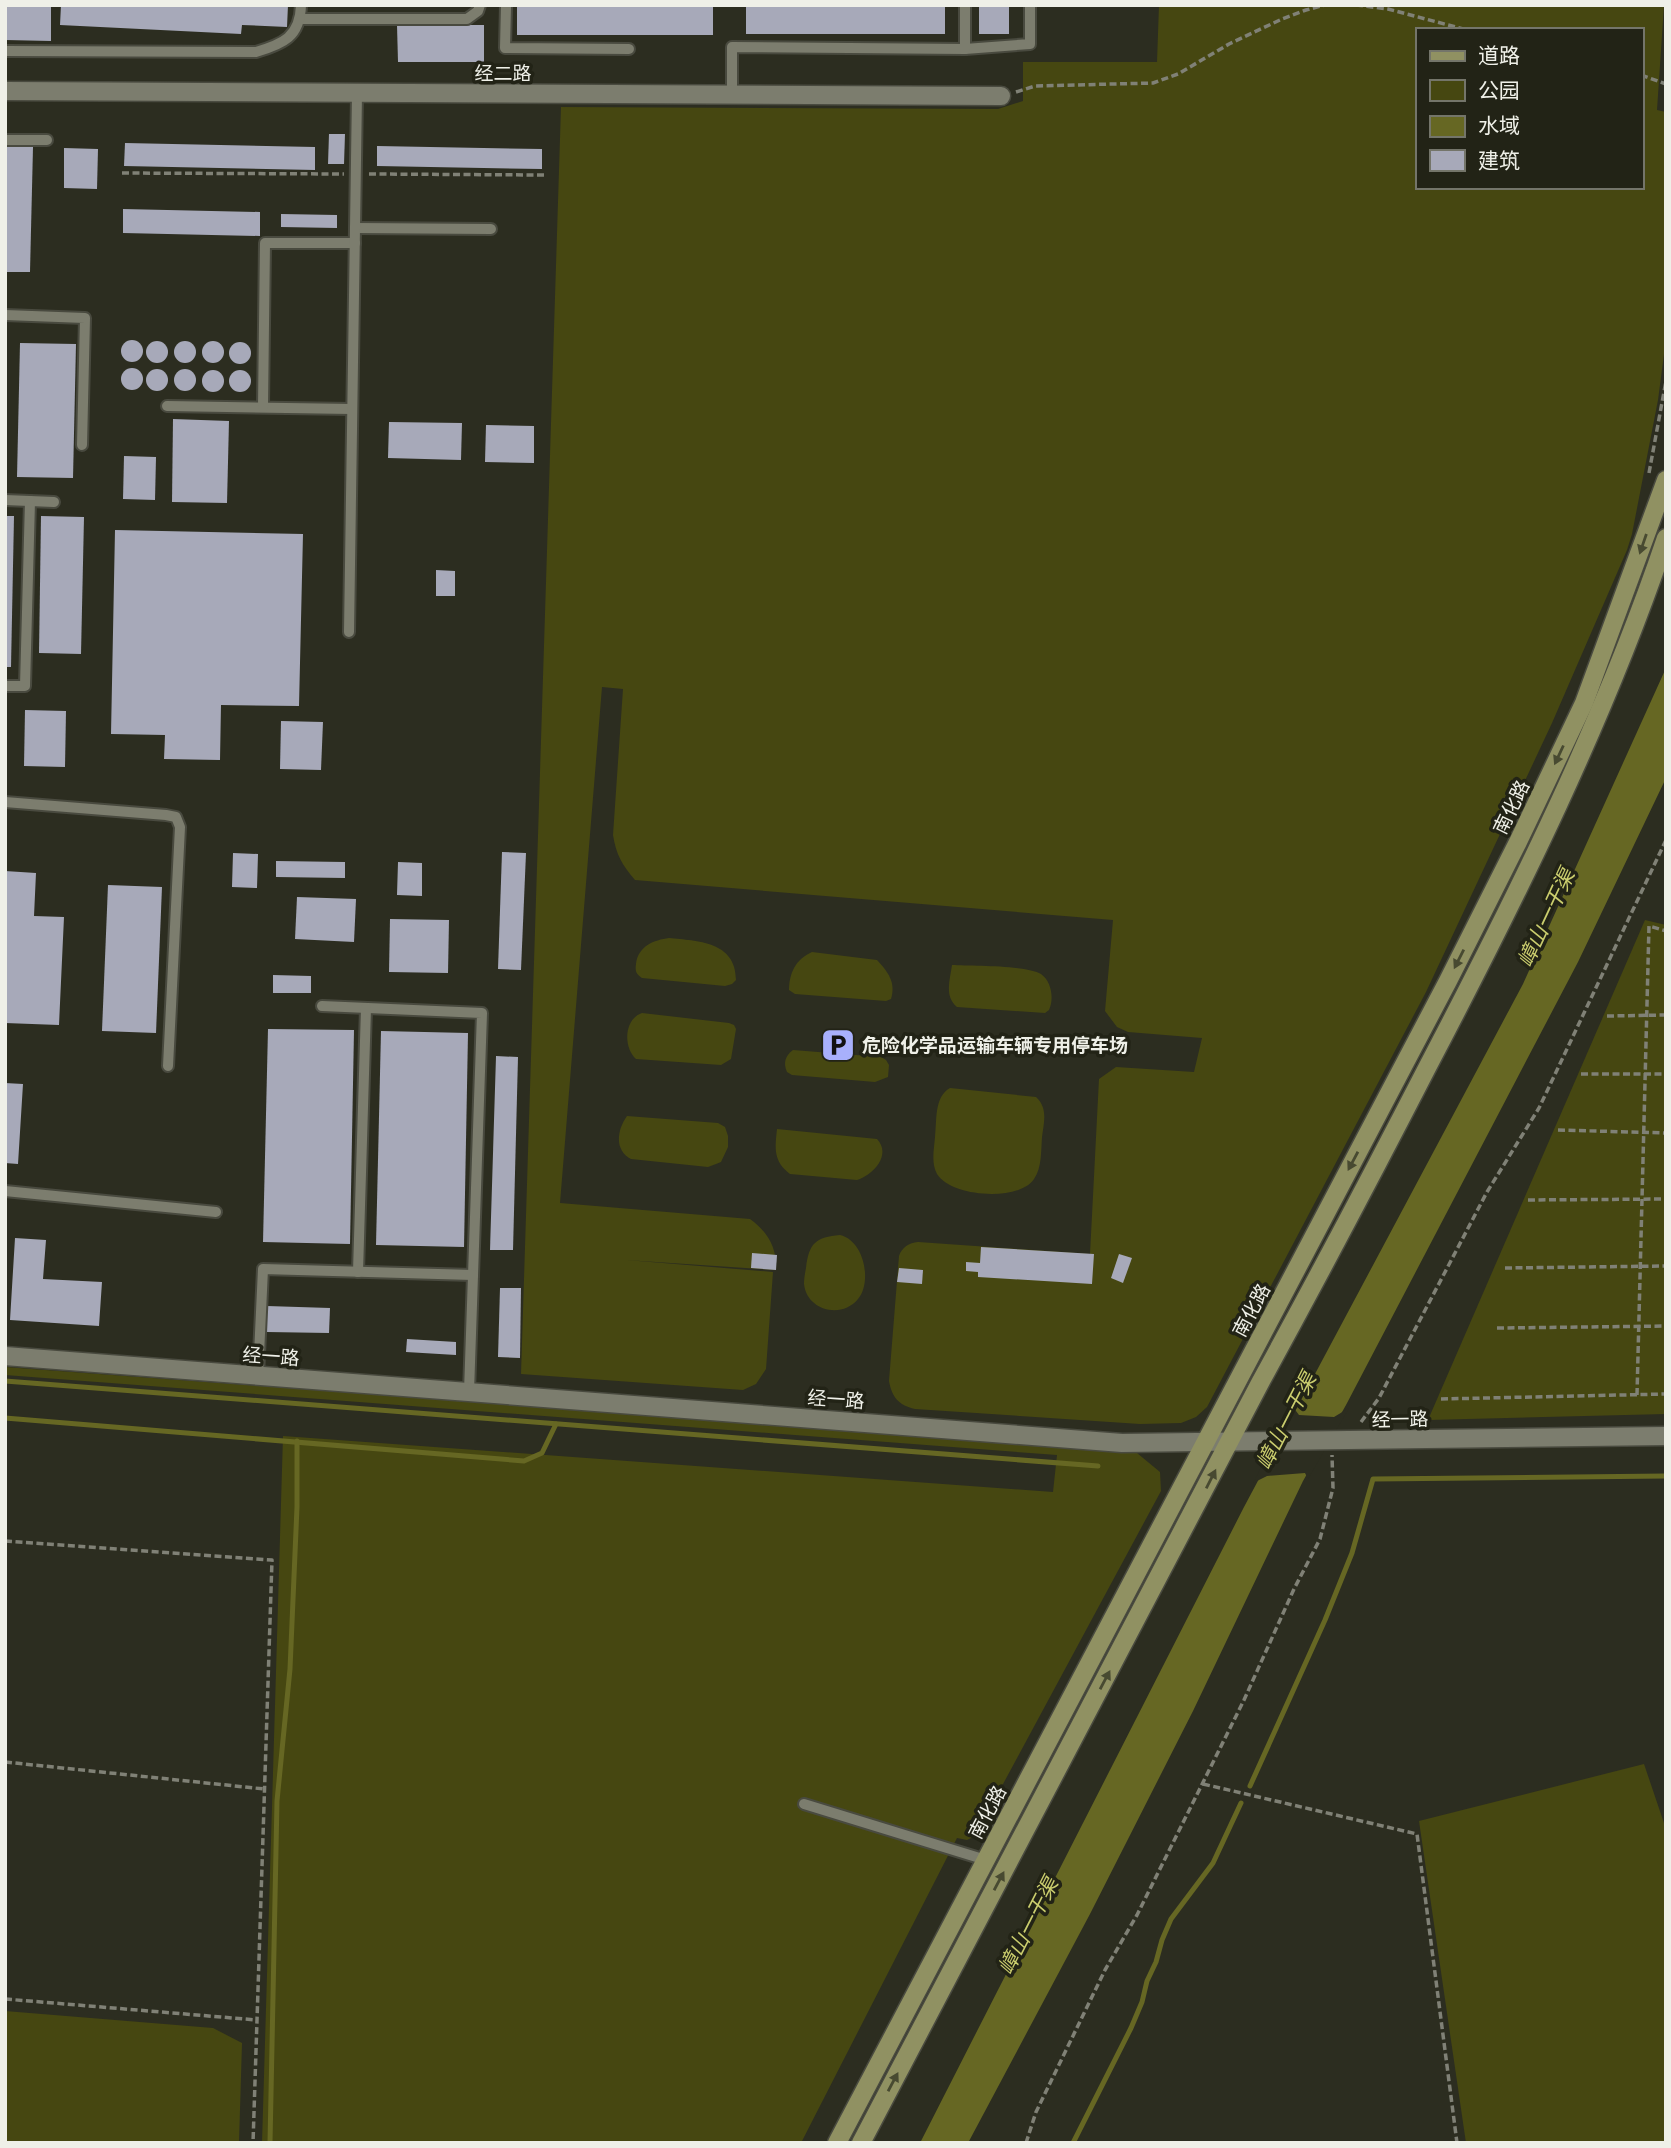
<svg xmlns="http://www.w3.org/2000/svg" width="1671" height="2148" font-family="'Public Sans','Noto Sans SC',sans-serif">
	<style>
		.green { fill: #464711; fill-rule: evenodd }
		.water { fill: #666723 }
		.pier { fill: #2c2d20 }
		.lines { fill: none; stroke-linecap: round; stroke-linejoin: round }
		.stream { stroke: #666723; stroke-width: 5 }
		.building { fill: #a7a9b9 }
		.service-casing { stroke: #494a3f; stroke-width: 14 }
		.tertiary-casing { stroke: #494a3f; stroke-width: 21 }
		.secondary-casing { stroke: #494a3f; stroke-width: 21 }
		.path { stroke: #808176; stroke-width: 3.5; stroke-dasharray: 7 3.5; stroke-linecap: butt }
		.service { stroke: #7c7d6e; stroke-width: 10 }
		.tertiary { stroke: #7c7d6e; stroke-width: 18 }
		.secondary { stroke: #909162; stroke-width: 18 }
		.oneway { fill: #484a31 }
		.labels { text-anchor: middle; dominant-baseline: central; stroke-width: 7; stroke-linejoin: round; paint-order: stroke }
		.street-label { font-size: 19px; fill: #eff0e8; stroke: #222316 }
		.poi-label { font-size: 19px; font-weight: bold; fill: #eff0e8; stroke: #222316; text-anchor: start }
		.water-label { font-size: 21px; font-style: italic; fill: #cbce6e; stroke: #222316 }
	</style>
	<rect width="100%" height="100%" fill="#2c2d20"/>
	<g class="green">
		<path d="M1159 5H1664L1657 110 1666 112V339L1658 400 1632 534 1627 550 1552 723 1426 992 1207 1407 1196 1417 1181 1423 1140 1424 915 1409C898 1405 892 1397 889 1381L899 1256C902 1247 909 1243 918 1242L1090 1254 1099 1079 1116 1067 1194 1072 1202 1038 1128 1032 1117 1027 1105 1011 1113 920 635 880C622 865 616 854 613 835L623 689 602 687 560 1203 750 1219C768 1232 777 1248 776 1270L626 1260 773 1272 766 1369 756 1384 743 1390 521 1374 561 107 998 109 1023 101V62H1157ZM1417 30H1641V187H1417Z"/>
		<path d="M1645 920 1666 925V1414L1428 1420Z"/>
		<path d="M669 938C697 941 736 941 736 980L732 984 725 986 642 978C636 974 635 971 636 964 638 946 654 940 669 938Z"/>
		<path d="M812 952 877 960C888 972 896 982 891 999L886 1001 795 994 789 990C789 973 796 959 812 952Z"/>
		<path d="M952 965C971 966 1027 965 1041 974 1052 982 1054 999 1049 1010L1045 1013 957 1007C944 996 950 980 952 965Z"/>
		<path d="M642 1013 729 1023 734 1025 736 1029 731 1059 721 1065 636 1059C623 1047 624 1019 642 1013Z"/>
		<path d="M793 1050 881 1057 886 1060 889 1065 888 1077 875 1082 792 1075 787 1072C783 1063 785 1056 793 1050Z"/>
		<path d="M950 1088 1036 1097C1048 1108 1044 1122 1042 1137 1041 1150 1042 1168 1034 1179 1019 1202 951 1197 937 1174 931 1163 934 1149 935 1137 937 1120 934 1097 950 1088Z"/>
		<path d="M627 1116 718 1123 725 1127 728 1136V1147L721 1162 716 1164 708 1167 631 1159C614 1150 617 1130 627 1116Z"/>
		<path d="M777 1129 877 1139C892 1155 873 1175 857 1180L790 1174C773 1161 775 1148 777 1129Z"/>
		<path d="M840 1235C865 1241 872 1283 858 1299 842 1319 807 1311 804 1284 804 1279 805 1273 806 1268 809 1243 816 1237 840 1235Z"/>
		<path d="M5 1367 1103 1449 1137 1453 1160 1472 1161 1491 975 1836 967 1840 957 1838 801 2143H262L283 1436 1053 1492 1057 1455 5 1375Z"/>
		<path d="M1644 1764 1666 1829V2143H1466L1419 1821Z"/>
		<path d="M5 2011 213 2028 242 2043 239 2143H5Z"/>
	</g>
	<path class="water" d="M1666 668V778L1578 962 1346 1405 1303 1481 1193 1711 1090 1914 968 2143H920L1244 1507 1523 984Z"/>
	<path class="pier" d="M1293 1407 1299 1415 1334 1417 1349 1408 1308 1479 1305 1473 1267 1476 1253 1483Z"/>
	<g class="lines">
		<g class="stream">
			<path d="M5 1381 1098 1466"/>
			<path d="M5 1418 524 1461 542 1453 556 1424"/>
			<path d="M1250 1786 1325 1620 1352 1553 1373 1479 1666 1476"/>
			<path d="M270 2143 277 1801 290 1669 297 1507V1441"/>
			<path d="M1073 2143 1131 2028 1142 2002 1147 1981 1156 1962 1162 1940 1171 1919 1213 1863 1241 1803"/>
		</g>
	</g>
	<g class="building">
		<path d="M5 5H51V41L5 40Z"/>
		<path d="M61 5H288L287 27 242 25 241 34 60 25Z"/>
		<rect x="517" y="5" width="196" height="30"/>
		<rect x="746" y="5" width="199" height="29"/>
		<rect x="979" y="5" width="30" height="29"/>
		<path d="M397 25H484V62H398Z"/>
		<path d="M329 134H345L344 164H328Z"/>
		<path d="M125 143 315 147V170L124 166Z"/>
		<path d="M377 146 542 149V169L377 166Z"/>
		<path d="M5 147H33L30 272H5Z"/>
		<path d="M64 148 98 149 97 189 64 188Z"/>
		<path d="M123 209 260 212V236L123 233Z"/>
		<path d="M281 214 337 215V228L281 227Z"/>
		<circle cx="132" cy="351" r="11"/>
		<circle cx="157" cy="352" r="11"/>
		<circle cx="185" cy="352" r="11"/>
		<circle cx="213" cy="352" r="11"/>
		<circle cx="240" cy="353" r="11"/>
		<path d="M20 343 76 344 73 478 17 477Z"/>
		<circle cx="132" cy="379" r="11"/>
		<circle cx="157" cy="380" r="11"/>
		<circle cx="185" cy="380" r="11"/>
		<circle cx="213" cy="381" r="11"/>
		<circle cx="240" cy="381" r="11"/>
		<path d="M173 419 229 421 227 503 172 502Z"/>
		<path d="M389 422 462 423 461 460 388 458Z"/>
		<path d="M486 425 534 426V463L485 462Z"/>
		<path d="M124 456 156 457 155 500 123 499Z"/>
		<path d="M5 516H14L11 667H5Z"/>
		<path d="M41 516 84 517 81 654 39 653Z"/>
		<path d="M115 530 303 534 299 706 221 705 220 760 164 759 165 735 111 734Z"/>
		<path d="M436 570 455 571V596H436Z"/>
		<path d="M25 710 66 711 65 767 24 766Z"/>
		<path d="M281 721 323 722 321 770 280 769Z"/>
		<path d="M502 852 526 853 521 970 498 969Z"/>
		<path d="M233 853 258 854 257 888 232 887Z"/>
		<path d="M276 861 345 862V878L276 877Z"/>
		<path d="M398 862 422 863V896L397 895Z"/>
		<path d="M5 871 36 873 34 916 64 917 59 1025 5 1023Z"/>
		<path d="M108 885 162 887 156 1033 102 1031Z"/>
		<path d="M297 897 356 899 354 942 295 939Z"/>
		<path d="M390 919 449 920 448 973 389 972Z"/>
		<path d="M273 975 311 976V993H273Z"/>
		<path d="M268 1029 354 1030 350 1244 263 1242Z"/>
		<path d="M381 1031 468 1033 464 1247 376 1245Z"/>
		<path d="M496 1056 518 1057 513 1250H490Z"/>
		<path d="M5 1083 23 1084 18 1164 5 1163Z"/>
		<path d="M15 1238 46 1240 43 1279 102 1282 99 1326 10 1320Z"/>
		<path d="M981 1247 1094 1254 1092 1284 978 1277V1272L966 1271V1262L980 1263Z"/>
		<path d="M752 1253 777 1255 776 1270 751 1268Z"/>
		<path d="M1119 1254 1132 1258 1123 1283 1111 1278Z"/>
		<path d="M899 1268 923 1270 922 1284 897 1282Z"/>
		<path d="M500 1288H521L520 1358 498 1357Z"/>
		<path d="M267 1306 330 1308 329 1333 267 1332Z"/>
		<path d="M407 1339 456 1342V1355L406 1352Z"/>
	</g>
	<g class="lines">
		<g class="service-casing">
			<g id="service">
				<path d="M506 5 505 48 629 49"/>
				<path d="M301 19H467L478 11 480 5"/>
				<path d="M965 49 1030 44V5"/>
				<path d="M5 51 256 52C283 44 300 37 301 5"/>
				<path d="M732 95V47L965 49V5"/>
				<path d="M5 140H47"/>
				<path d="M355 228 491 229"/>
				<path d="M5 315 85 318 82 445"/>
				<path d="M167 406 352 409"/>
				<path d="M263 407 265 243H355"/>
				<path d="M5 500 54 502"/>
				<path d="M349 632 357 93"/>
				<path d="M5 686H25L30 501"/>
				<path d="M5 802 166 815 176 817 180 827 168 1066"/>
				<path d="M322 1006 482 1013 469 1392"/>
				<path d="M5 1191 216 1212"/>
				<path d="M358 1272 366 1008"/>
				<path d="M258 1376 263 1269 473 1275"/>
				<path d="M804 1804 986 1860"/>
			</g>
		</g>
		<g class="tertiary-casing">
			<g id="tertiary">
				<path d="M5 91 1001 96"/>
				<path d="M5 1356 1122 1443 1666 1436"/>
			</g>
		</g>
		<g class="secondary-casing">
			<g id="secondary">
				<path d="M837 2143 1448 981 1518 842 1584 703 1666 480"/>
				<path d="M861 2143 1260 1383C1318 1277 1374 1171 1429 1064 1518 894 1604 721 1666 538"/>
			</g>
		</g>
		<g class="path">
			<path d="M1356 5 1388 9 1467 30"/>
			<path d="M1641 75 1666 84"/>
			<path d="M1016 92 1035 86 1153 83 1178 74 1229 44 1282 19 1306 10 1325 5"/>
			<path d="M122 173 344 174"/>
			<path d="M369 174 544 175"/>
			<path d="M1649 473 1666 381"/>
			<path d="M1607 1016 1666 1015"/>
			<path d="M1581 1074H1666"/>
			<path d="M1558 1130 1666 1133"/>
			<path d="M1528 1200 1666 1199"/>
			<path d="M1505 1268 1666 1266"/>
			<path d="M1497 1328 1666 1326"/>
			<path d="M1637 1395 1649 926 1666 931"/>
			<path d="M1441 1399 1666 1394"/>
			<path d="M1361 1422 1379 1398 1487 1192 1539 1108 1666 840"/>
			<path d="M5 1541 272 1560 253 2143"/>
			<path d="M5 1762 264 1789"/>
			<path d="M1203 1784 1417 1834 1457 2143"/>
			<path d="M5 1999 257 2020"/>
			<path d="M1026 2143 1036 2112 1105 1970 1137 1915 1244 1700 1294 1589 1320 1539 1333 1488 1332 1455"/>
		</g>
		<use href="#service" class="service"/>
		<use href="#tertiary" class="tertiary"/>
		<use href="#secondary" class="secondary"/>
	</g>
	<defs><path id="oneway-solid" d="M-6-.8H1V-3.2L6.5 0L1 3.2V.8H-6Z" transform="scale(1.75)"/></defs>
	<g class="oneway">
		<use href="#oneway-solid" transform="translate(1643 544) rotate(109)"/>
		<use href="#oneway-solid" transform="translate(1559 755) rotate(115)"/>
		<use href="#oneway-solid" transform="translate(1459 959) rotate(117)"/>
		<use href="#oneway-solid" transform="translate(1353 1161) rotate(118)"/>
		<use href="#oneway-solid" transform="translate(1211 1479) rotate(-63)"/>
		<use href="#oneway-solid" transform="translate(1105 1680) rotate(-62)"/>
		<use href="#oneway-solid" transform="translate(999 1881) rotate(-62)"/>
		<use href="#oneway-solid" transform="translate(893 2082) rotate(-62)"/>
	</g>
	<defs>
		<g id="parking-square" transform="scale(1.75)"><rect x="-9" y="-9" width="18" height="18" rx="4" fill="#a8b0fc" stroke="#222316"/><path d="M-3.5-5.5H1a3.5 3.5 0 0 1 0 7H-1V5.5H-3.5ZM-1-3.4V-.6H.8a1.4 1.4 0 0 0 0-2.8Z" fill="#111"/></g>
	</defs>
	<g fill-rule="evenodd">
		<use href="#parking-square" x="838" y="1045"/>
	</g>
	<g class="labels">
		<g class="street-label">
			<text x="503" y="73">经二路</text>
			<text transform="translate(1511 807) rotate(-64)">南化路</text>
			<text transform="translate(1251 1310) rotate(-62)">南化路</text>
			<text transform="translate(271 1356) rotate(4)">经一路</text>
			<text transform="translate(836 1399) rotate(4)">经一路</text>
			<text transform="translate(1400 1419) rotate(-1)">经一路</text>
			<text transform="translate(987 1812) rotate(-62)">南化路</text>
		</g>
		<g class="poi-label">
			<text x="862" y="1045">危险化学品运输车辆专用停车场</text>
		</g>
		<g class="water-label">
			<text transform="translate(1546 918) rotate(-65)">嶂山一干渠</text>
			<text transform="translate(1286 1421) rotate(-63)">嶂山一干渠</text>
			<text transform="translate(1028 1926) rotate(-63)">嶂山一干渠</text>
		</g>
	</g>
	<rect width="1671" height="2148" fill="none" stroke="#eff0e8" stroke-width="14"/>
	<rect x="1416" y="28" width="228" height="161" fill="#222316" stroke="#74756a" stroke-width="2"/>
	<rect x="1430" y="51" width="35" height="10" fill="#909162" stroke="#74756a" stroke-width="2"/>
	<text x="1478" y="63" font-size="21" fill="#eff0e8">道路</text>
	<rect x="1430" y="80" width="35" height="21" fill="#464711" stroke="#74756a" stroke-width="2"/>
	<text x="1478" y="98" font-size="21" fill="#eff0e8">公园</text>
	<rect x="1430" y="116" width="35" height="21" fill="#666723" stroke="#74756a" stroke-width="2"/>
	<text x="1478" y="133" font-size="21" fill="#eff0e8">水域</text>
	<rect x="1430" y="150" width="35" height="21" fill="#a7a9b9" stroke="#74756a" stroke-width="2"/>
	<text x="1478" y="168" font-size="21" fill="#eff0e8">建筑</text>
</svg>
